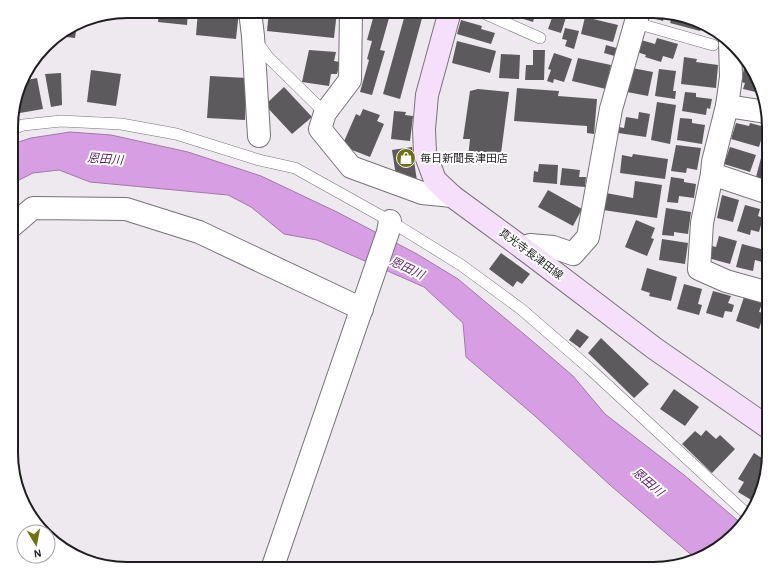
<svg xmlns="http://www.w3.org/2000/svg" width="780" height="580" font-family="'Alegreya Sans','Noto Sans JP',sans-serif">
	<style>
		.water { fill: #d89ee3; stroke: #a178a8 }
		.building { fill: #5d5a5e }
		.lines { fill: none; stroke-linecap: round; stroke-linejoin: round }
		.lane-casing { stroke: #777378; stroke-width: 12 }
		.street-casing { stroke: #777378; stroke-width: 24 }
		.secondary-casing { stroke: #777378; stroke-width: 24 }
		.lane { stroke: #fff; stroke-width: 11 }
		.street { stroke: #fff; stroke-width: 22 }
		.secondary { stroke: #f6dffb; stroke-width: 22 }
		.labels { text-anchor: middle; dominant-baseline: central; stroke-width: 4; stroke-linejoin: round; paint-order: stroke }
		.poi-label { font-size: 11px; fill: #201e20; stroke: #fff; text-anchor: start }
		.street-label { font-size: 11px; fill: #201e20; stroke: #fff }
		.water-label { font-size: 12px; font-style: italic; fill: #621d6f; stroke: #fff }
		.rim { fill: none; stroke: #201e20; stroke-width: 2 }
	</style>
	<rect width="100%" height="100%" fill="#ede9ee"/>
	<path class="water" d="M70 132 111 135 188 152 261 176 337 212 417 254 458 279 537 345 573 376 605 414 684 475 743 525 740 529 704 557 696 559 610 485 535 416 466 357 463 323 424 287 317 240 284 234 251 207 228 195 90 182 59 170 33 173 19 180 12 188V144L31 138Z"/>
	<g class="building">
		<path d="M159 11H188L187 25 158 22Z"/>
		<path d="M198 11H239L236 39 196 35Z"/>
		<path d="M269 11H337L334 38 267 31Z"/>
		<path d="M375 11H391L380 50 385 51 372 95 360 92 369 60 367 59 372 41 367 40Z"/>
		<path d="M406 11H424L400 99 383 94Z"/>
		<path d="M519 11H536L533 22 517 17Z"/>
		<path d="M548 11H568L561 33 548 29 553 15 547 14Z"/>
		<path d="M643 11H661L666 12 663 21 642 15Z"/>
		<path d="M673 14 697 20 703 23 700 31 670 23Z"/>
		<path d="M585 17 618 25 613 42 581 34Z"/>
		<path d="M461 20 482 26 481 29 495 33 491 44 457 34Z"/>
		<path d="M77 24 75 38 57 36Z"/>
		<path d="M565 28 579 31 574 49 565 46 567 40 562 39Z"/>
		<path d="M657 38 678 44 673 59 663 56 661 62 645 57 646 55 637 52 641 40 655 44Z"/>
		<path d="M457 41 496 51 490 73 452 63Z"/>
		<path d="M606 45 620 49 618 57 604 53Z"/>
		<path d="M309 50 336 52 334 61 340 62 337 74H331L329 86 302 82Z"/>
		<path d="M533 50H545L544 80H525L526 65H533Z"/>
		<path d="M554 53 572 59 564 82 554 79 553 83 547 81 551 70 548 69Z"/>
		<path d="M501 54 520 55 519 79 499 78Z"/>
		<path d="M684 57 697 59 696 62 718 65 716 88 681 84Z"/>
		<path d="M578 58 611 65 606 89 572 81Z"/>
		<path d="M632 68 653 72 648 96 627 92Z"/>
		<path d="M744 68 753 70 757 76 760 93 743 89 745 83 741 82Z"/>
		<path d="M659 69 676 71 673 91H676L675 99 655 96Z"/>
		<path d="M91 70 121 74 116 106 87 102Z"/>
		<path d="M61 73 62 105 51 107 45 74Z"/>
		<path d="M210 76 247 78 245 120 207 118Z"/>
		<path d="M37 78 43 109 14 114 13 109 15 102H18V93H22L20 87 22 81Z"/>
		<path d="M284 87 312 117 292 134 265 105Z"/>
		<path d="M517 88 559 91 558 96 597 99 594 134 587 133V126L514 121Z"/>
		<path d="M478 89 509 92 500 161 468 158 470 139H463L470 91Z"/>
		<path d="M685 92 696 93V97L712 99 710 109 707 108 706 115 682 111Z"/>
		<path d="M657 102 676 105 670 144 651 140Z"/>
		<path d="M363 109 380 115 377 121 384 124 370 157 342 146 356 114 360 116Z"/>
		<path d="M394 111 406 112 405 115 413 116 410 141 391 139Z"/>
		<path d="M639 112 650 114 646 137 618 133 619 127 624 128 626 117 638 119Z"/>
		<path d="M680 118 692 119V123L705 125 702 144 677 140Z"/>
		<path d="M736 123 749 126 750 123 765 127 759 147 731 139Z"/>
		<path d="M769 137V150L765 148Z"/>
		<path d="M676 145 701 148 697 170 687 168 686 173 671 171Z"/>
		<path d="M412 147 417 181 396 176 392 150Z"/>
		<path d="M730 147 756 155 750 172 724 164Z"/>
		<path d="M633 154 668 159 665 179 620 173 622 155 632 157Z"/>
		<path d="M761 158 769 160V176H767L766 180 756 177Z"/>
		<path d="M539 164 558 165 557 184 533 182 534 171 538 172Z"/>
		<path d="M562 168 580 170 579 177H586L585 187 560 185Z"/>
		<path d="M671 177 684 179V182L696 184 694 198 679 196 678 203 667 202Z"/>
		<path d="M635 181 662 185 657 218 603 210 606 193 633 198Z"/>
		<path d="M548 190 582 209 573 226 538 207Z"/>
		<path d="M722 195 739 200 733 222 717 218Z"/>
		<path d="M745 205 760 209 758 216 763 218 759 232 751 230 750 235 737 231Z"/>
		<path d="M666 208 691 212 688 234 674 232V236L662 235Z"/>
		<path d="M769 219V240L763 238Z"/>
		<path d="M636 220 655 228 651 238 654 239 647 256 625 247Z"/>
		<path d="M719 236 737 241 730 264 708 258 712 246 716 247Z"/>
		<path d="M662 239 688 243 685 264 659 260Z"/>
		<path d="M742 244 765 250 762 262 755 260 753 271 736 267Z"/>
		<path d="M501 253 530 274 522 284 517 281 513 287 489 269Z"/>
		<path d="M769 264V278L765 277Z"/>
		<path d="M647 268 677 277 671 301 649 296 650 293 641 290Z"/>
		<path d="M684 284 702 289 698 304 702 305 699 315 677 309Z"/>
		<path d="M713 291 731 296 728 303 734 305 732 312 725 311 723 318 706 313Z"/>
		<path d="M744 297 762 303 759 312 764 313 759 329 736 321Z"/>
		<path d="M768 323H769V334L765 333Z"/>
		<path d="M577 329 589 337 580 348 569 340Z"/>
		<path d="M601 338 649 384 634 398 588 353Z"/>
		<path d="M674 389 699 407 685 426 660 409Z"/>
		<path d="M706 430 716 439 720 435 735 449 712 473 682 444 695 431 701 436Z"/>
		<path d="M754 453 768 462 763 484 753 501 738 492 744 482 738 479Z"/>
	</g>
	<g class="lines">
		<g class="lane-casing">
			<g id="lane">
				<path d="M479 11 540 38"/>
				<path d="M636 23 713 45"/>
				<path d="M257 42 268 57 325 113"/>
				<path d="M12 129 23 125 61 121 121 124 176 134 259 160 295 168 390 221 461 265 521 309 589 368 749 516"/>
			</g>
		</g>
		<g class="street-casing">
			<g id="street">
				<path d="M250 11 253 36 259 136"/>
				<path d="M351 11 350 80 325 113 320 129 351 167 422 193 452 196"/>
				<path d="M730 40 731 77 727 106 713 162 712 174 702 223 699 269 726 281 769 293"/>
				<path d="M727 106 766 112"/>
				<path d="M712 174 769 193"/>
				<path d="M12 226 33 208 126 209 199 232 362 309"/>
				<path d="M524 249 530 245 553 247 573 254 588 237 611 109 639 11"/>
				<path d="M272 569 388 232 390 221"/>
			</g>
		</g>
		<g class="secondary-casing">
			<path id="secondary" d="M450 11 427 95 424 129 425 153 435 180 452 196 524 249 654 348 769 428"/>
		</g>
		<use href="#lane" class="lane"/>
		<use href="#street" class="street"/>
		<use href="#secondary" class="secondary"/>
	</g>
	<defs>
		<g id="shop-disc" transform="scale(1)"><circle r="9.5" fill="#6e7013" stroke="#fff"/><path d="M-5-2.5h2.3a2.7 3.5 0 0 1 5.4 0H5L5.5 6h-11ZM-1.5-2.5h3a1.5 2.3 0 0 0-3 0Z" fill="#fff"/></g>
	</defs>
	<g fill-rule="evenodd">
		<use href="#shop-disc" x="406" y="158"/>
	</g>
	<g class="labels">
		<g class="poi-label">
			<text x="420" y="158">毎日新聞長津田店</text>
		</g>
		<g class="street-label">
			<text transform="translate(531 254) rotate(37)">真光寺長津田線</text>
		</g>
		<g class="water-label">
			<text transform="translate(105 159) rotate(4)">恩田川</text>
			<text transform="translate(407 268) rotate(25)">恩田川</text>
			<text transform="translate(648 482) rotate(41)">恩田川</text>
		</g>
	</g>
	<path d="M0 0H780V580H0ZM127 18H653A109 109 0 0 1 762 127V453A109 109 0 0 1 653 562H127A109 109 0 0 1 18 453V127A109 109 0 0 1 127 18Z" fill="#fff" fill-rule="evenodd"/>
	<path class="rim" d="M127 18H653A109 109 0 0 1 762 127V453A109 109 0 0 1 653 562H127A109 109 0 0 1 18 453V127A109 109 0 0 1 127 18Z"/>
	<g transform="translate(36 544) rotate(170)"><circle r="19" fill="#ffffff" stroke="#a6a5a6"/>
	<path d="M0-3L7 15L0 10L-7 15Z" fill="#6e7013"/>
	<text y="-6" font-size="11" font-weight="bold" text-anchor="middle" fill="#201e20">N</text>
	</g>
</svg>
